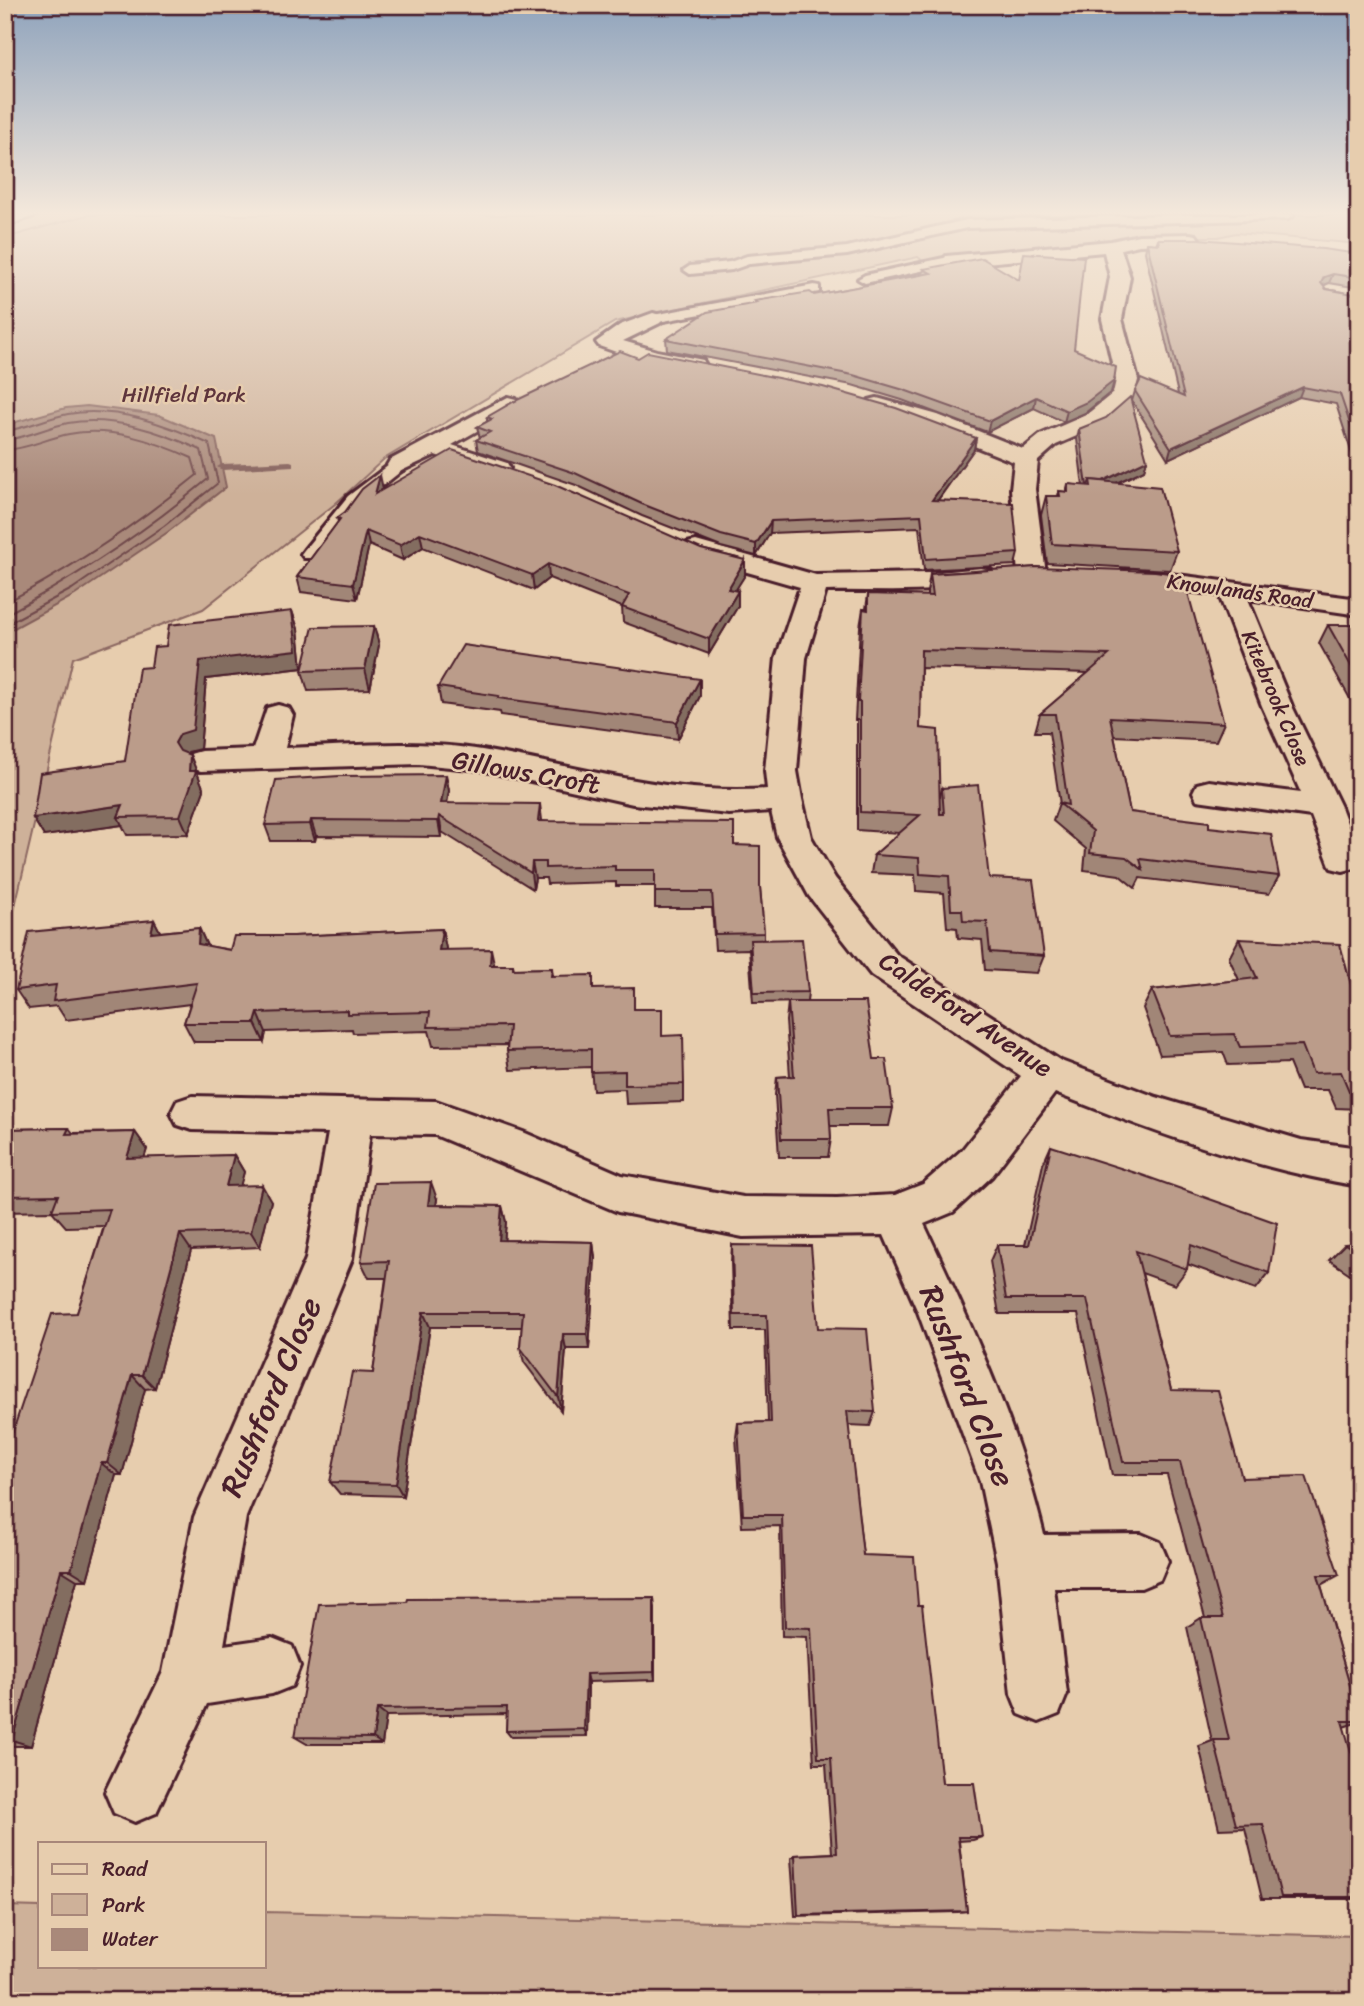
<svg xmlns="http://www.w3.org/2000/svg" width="1364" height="2006" font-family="Sriracha,sans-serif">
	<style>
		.built { fill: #dabea3 }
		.green { fill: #ceb199; stroke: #8c6862; stroke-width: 2 }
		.water { fill: #a9897a; stroke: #835f5a; stroke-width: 2 }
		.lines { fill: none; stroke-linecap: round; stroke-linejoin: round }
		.shore { stroke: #70494b; stroke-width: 2 }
		.stream { fill: #835f5a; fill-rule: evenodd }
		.service-casing { stroke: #4a1f2b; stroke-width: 6 }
		.minor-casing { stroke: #4a1f2b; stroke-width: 6 }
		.service { fill: #e7cdae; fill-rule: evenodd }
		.minor { fill: #e7cdae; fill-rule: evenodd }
		.wall { fill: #a18677; stroke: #4a1f2b; stroke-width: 2 }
		.shaded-wall { fill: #836d61; stroke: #4a1f2b; stroke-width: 2 }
		.building { fill: #bb9c8a; stroke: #4a1f2b; stroke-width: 2 }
		.labels { text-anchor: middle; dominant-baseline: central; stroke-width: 5; stroke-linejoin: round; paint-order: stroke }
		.far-park-label { font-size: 21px; fill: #5e353c; stroke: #e7cdae }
		.far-street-label { font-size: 21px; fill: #4a1f2b; stroke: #e7cdae }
		.street-label { font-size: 26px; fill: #4a1f2b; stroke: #e7cdae }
		.near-street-label { font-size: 32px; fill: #4a1f2b; stroke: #e7cdae }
	</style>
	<rect width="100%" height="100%" fill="#e7cdae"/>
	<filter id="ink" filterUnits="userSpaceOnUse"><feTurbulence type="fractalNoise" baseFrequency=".0143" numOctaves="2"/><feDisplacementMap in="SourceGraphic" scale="14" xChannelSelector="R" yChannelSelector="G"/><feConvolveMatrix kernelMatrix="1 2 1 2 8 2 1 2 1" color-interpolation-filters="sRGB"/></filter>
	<g filter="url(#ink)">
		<path class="built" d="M5 215H87L5 238Z"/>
		<g class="green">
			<path d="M87 215H1359V244L1236 233 1218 237H1134L924 262 918 257 615 322 384 459 335 504 203 609 73 658 5 949V238Z"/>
			<path d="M5 1906 40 1907V1966H264V1912L1359 1936V2001H5Z"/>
		</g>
		<path class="water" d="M87 406 159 415 216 439 226 487 168 532 75 595 5 633V425L66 408Z"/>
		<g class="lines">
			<g class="shore">
				<path d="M5 431C27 428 46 418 68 414 116 406 166 424 209 444L218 483 164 526 72 589 5 625"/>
				<path d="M5 440C27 438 47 427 68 423 113 415 161 432 201 450L208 479C145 532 78 576 5 615"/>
				<path d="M5 450C28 449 47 438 69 434 111 426 154 441 192 458L197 475C137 524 74 567 5 603"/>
			</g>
			<path class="stream" d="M290 461 293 462V466L222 470 217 467 222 464Z"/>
			<g class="service-casing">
				<g id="service">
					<path d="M19 215H37L5 226V218Z"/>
					<path d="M1173 215H1294L1288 219 967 228 847 255 749 264 732 270 690 274 684 270 690 266 730 262 747 256 847 247 967 220Z"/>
					<path d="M953 256 959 260 958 263 865 283 858 279 865 275Z"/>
					<path d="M814 285 819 286V292L653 323 646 319 653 315Z"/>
					<path d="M399 460 407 465 405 468 360 504 316 558H304L301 554 304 550 348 496 393 462Z"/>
				</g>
			</g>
			<g class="minor-casing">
				<g id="minor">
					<path d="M1190 234 1196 235 1199 239 1196 243 1139 245 1121 249 1130 277 1122 319 1138 380 1134 396 1102 425 1056 445 1038 461 1035 489 1046 574 1042 580 1032 582 1022 580 1018 574 1011 489 1014 462 922 425 869 410 866 405 869 400 877 398 938 415 1023 449 1040 435 1086 415 1113 393 1116 380 1102 319 1110 277 1104 252 953 266 944 260 946 256 1111 241 1139 235Z"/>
					<path d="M653 313 660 315 663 319 660 323 623 341 657 351 703 360 706 365 703 370 695 371 645 362 599 346 596 342 620 325Z"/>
					<path d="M508 397 516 399 519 404 516 409 452 445 507 463 510 468 507 473 498 475 489 473 435 455 399 472 390 470 387 465 390 460Z"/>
					<path d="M696 541 816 575 929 573 981 568 991 570 995 576 991 582C938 595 880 590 826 591L806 658 797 771 802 799 811 837 835 878 897 955 1061 1061 1156 1097 1301 1140 1359 1148V1186C1254 1169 1153 1132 1055 1093L992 1176 953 1212 924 1224C971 1324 1019 1428 1044 1535L1141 1534 1160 1542 1168 1561 1160 1580 1141 1588H1054L1067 1694 1059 1714 1039 1722 1019 1714 1011 1694 997 1562 980 1481 918 1312 884 1235 743 1237 618 1212 435 1135 370 1134 352 1259 246 1517 224 1645 272 1638 292 1646 300 1666 292 1686 272 1694 207 1704 156 1813 135 1822 114 1813 105 1792 163 1672 194 1517 306 1259 328 1133 192 1130 177 1125 171 1113 177 1101 192 1096 436 1101 523 1132 622 1175 743 1197 837 1198 895 1195 923 1184 962 1150 1021 1076 871 975 809 896 777 837 771 811 729 814 633 804 481 770 419 764 201 771 190 768 185 761 190 754 201 751 253 749 267 708 278 705 289 708 293 715 285 748C350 746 417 739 482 750 579 766 668 796 767 789L765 771 776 658 800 587 687 555 683 549 687 543Z"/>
					<path d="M1132 569 1359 599V615L1248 599 1292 706 1341 807 1359 855 1355 868 1343 871 1331 868 1311 816 1197 800 1193 792 1197 784 1209 781 1301 793 1262 706 1219 595 1122 583 1118 577 1122 571Z"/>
				</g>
			</g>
			<use href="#service" class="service"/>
			<use href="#minor" class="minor"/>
		</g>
		<g class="wall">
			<path d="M1158 239 1359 254V288L1329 283 1323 286 1326 289 1359 295V476L1336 404 1299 397 1168 459 1132 401 1135 391 1178 394 1145 252 1147 243 1156 244Z"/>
			<path d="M924 269 1074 349 1114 381 1111 392 1085 413 1064 422 1034 408 987 432 902 400 852 385 667 350 666 339 755 304V301L814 295 923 275Z"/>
			<path d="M638 358 976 438 974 449 938 500 1018 553 1015 565 924 570 919 527 770 533 756 556 721 547 642 516 576 485 478 451 476 440 480 438 477 427 487 422V417Z"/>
			<path d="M1079 429 1147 460 1144 470 1117 483 1177 551 1170 570 1047 563 1041 515 1046 496H1058L1059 491 1066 492 1068 484 1083 486 1077 439Z"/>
			<path d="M382 490 701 549 745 560V575L735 590 738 591V606L709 654 623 622 622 607 549 578 534 590 423 547 403 560 369 545 357 599 301 592 297 577 338 522 337 518Z"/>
			<path d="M1037 567 1224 723 1216 741 1114 736 1130 812 1209 827 1279 876 1269 894 1140 878 1135 888 1119 875 1084 870 1086 849 1053 821 1059 803 1060 804 1049 732H1035L1040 714 1088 673 921 668 920 728 940 797 942 788 989 878 1044 956 1037 973 985 970 982 940 958 938 957 928 947 927 944 893 916 891 915 875 871 873 874 855 900 833 857 830V720H855L860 627 863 609H866L868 594 927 596V592L930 574Z"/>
			<path d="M292 611 298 629 302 668 206 679 200 749 187 754 190 755 204 790 188 834 127 835 122 825 44 836 33 818 125 761 151 667Z"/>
			<path d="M1328 625H1359V715L1319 643Z"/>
			<path d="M374 626 379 645 370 689 308 691 302 671Z"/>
			<path d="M700 679V696L678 739 501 715 500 712 441 704 438 687Z"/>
			<path d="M446 775 449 791 447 803 542 821 734 845 760 887 764 933V939L808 992 807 1002 753 1003 749 949 715 950 712 908H655V886H616V882L547 884 546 878H535L533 889 442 832 441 837 316 836 315 841H271L265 825Z"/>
			<path d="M154 920 160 932 199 928 207 946 230 950 294 936 442 929 446 950 494 965H513L514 969 552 968 553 976 594 989 635 1009 662 1036 684 1084V1102L626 1104 625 1089 593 1090 591 1067 510 1070 507 1051V1045L433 1046 429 1031 353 1033 352 1029 266 1032 264 1042H194L184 1023 190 1004 66 1020 57 1006 29 1009 16 990Z"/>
			<path d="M1239 939 1357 1007 1359 1006V1109L1336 1108 1328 1090H1300L1289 1063 1228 1065 1223 1052 1160 1055 1143 1008 1152 990 1239 980 1229 958Z"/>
			<path d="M788 1002 874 1059 893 1108 889 1126H830L831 1139 828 1157H779L775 1095 777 1077 790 1076 786 1021Z"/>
			<path d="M69 1128 73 1133 135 1132 147 1149 144 1158 234 1155 244 1172 240 1185 271 1201 260 1247 191 1250 155 1388 145 1389 122 1475H116L87 1580H77L31 1746H5V1455L77 1313 104 1226 66 1227 52 1211 5 1212V1129Z"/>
			<path d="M1051 1146 1269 1273 1256 1289 1187 1264V1269L1175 1285 1142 1273 1171 1390 1242 1478 1339 1575 1321 1585 1359 1717V1722L1343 1727 1359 1778V1899H1262L1245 1828 1219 1829 1199 1746 1212 1741 1187 1627 1201 1618H1205L1167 1475H1112L1078 1314H999L990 1261 997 1245H1025L1043 1164Z"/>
			<path d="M437 1199 436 1205 502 1206 506 1222 504 1240 593 1242 595 1258 589 1349H566L561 1411 524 1362 520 1347 522 1327H430L403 1496 340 1494 330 1482 373 1373 386 1278H369L361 1262Z"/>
			<path d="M1359 1243V1280L1329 1260 1345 1244Z"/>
			<path d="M732 1245 818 1328 875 1412 870 1426 848 1425 863 1555 918 1605 942 1783 982 1837 973 1840 959 1841 967 1911 958 1912 795 1916 791 1858 795 1855 832 1853 826 1764H814L807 1637 782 1636 780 1526 742 1527 736 1437 738 1423 768 1422 765 1330H733L731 1262Z"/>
			<path d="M655 1608V1680L588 1682 587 1736 511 1737 506 1731 507 1714 386 1716 382 1744H307L295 1737Z"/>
		</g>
		<g class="shaded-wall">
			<path d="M1333 274 1329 283 1321 286V283L1324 277Z"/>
			<path d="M1114 381 1111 392 1085 413 1064 422 1067 411Z"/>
			<path d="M1303 387 1299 397 1168 459 1171 448Z"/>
			<path d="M1036 397 1034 408 987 432 990 421Z"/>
			<path d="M976 438 974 449 930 511 932 500Z"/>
			<path d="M1147 460 1144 470 1088 496 1091 487Z"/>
			<path d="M380 475 383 489 375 494Z"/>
			<path d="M771 521 770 533 756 556V544Z"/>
			<path d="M366 531 369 545 357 599 353 584Z"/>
			<path d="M420 533 423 547 403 560 400 545Z"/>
			<path d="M745 560V575L727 604 728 589Z"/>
			<path d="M548 564 549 578 534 590 532 575Z"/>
			<path d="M738 591V606L709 654V639Z"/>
			<path d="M292 611 298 629 302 668 206 679 200 749 188 752 182 761 175 743 180 734 200 661Z"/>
			<path d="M374 626 379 645 370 689 365 669Z"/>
			<path d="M700 679V696L678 739 677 722Z"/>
			<path d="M190 755 204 790 188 834 180 816 189 771Z"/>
			<path d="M446 775 449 791 444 820 441 803Z"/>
			<path d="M540 804 542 820 540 837 538 821Z"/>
			<path d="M123 805 118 817 122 825 44 836 33 818Z"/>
			<path d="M439 816 442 832 441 837 438 821Z"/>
			<path d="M311 820 316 836 315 841 310 824Z"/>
			<path d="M532 862 535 878 533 889 531 873Z"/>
			<path d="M154 920 164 939 151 933Z"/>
			<path d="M199 928 208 948 198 944Z"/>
			<path d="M442 929 446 948 443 969 439 950Z"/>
			<path d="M491 949 495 968 490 965Z"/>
			<path d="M258 1013 266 1032 264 1042 255 1023Z"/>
			<path d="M135 1132 147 1149 139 1175 127 1158Z"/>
			<path d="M234 1155 244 1172 236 1202 226 1186Z"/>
			<path d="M431 1182 437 1199 434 1222 428 1205Z"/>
			<path d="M262 1185 271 1201 260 1247 251 1232Z"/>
			<path d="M502 1206 506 1222 503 1257 499 1240Z"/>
			<path d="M180 1234 191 1250 155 1388 142 1375Z"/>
			<path d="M593 1242 595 1258 589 1349 587 1334Z"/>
			<path d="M423 1312 430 1327 403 1496 396 1484Z"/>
			<path d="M563 1334 566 1349 561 1411 558 1397Z"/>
			<path d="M132 1375 145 1389 122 1475 107 1463Z"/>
			<path d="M101 1463 116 1475 87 1580 71 1570Z"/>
			<path d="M61 1570 77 1580 31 1746 12 1740Z"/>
			<path d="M654 1598 655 1608V1680L654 1672Z"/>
			<path d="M586 1674 588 1682 587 1736 584 1729Z"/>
			<path d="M377 1709 386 1716 382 1744 373 1738Z"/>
		</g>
		<g class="building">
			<path d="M1158 239H1199L1323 249 1359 254V278L1333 274 1324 277 1321 283 1326 289 1359 295V451L1340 394 1303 387 1171 448 1135 391 1141 379 1184 397 1147 243 1159 244Z"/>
			<path d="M1024 253 1084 257 1074 349 1116 367 1114 381 1087 402 1067 411 1036 397 990 421 904 390 853 375 666 339 707 312 758 303 755 301 810 292 814 295 931 273 924 269 982 258 1019 280Z"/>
			<path d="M620 351 638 358 648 352 823 387 896 408 976 438 932 500 1013 503 1018 553 926 559 921 515 771 521 756 544 721 535 642 504 575 473 476 440 490 432 477 427 492 419 487 417 513 402Z"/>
			<path d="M1130 397 1147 460 1103 481 1090 480 1088 486H1087L1079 429 1106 418Z"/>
			<path d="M452 450 555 485 701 549 745 560 728 589 738 591 709 639 622 607 629 595 548 564 532 575 420 533 400 545 366 531 353 584 297 577 340 519 337 518 345 512 362 489 380 475 375 494Z"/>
			<path d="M1090 480 1160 487 1177 551 1052 544 1046 496H1060L1059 491 1068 492V484L1091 486Z"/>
			<path d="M1037 567 1155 571 1183 575 1224 723 1110 717 1130 812 1209 822V827L1271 834 1279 876 1140 859 1143 870 1126 857 1090 853 1093 831 1059 803 1068 805 1055 714H1040L1109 655 921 650 920 728 938 730 940 814H944L942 788 978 785 989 878 1033 880 1044 956 990 952 987 922 963 921 962 910H951L949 876 920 874 919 858 874 855 920 815 860 812V702H858L863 609 868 610V594L933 596 930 574Z"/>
			<path d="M292 611 297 650 200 661 193 730 180 734 175 743 180 751 190 755 189 771H196L180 816 118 817 123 805 33 818 40 773 125 761 139 668 151 667 154 647 166 646 169 625Z"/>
			<path d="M1328 625H1359V680Z"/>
			<path d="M374 626 365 669 302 671 313 627Z"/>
			<path d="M463 645 700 679 677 722 498 698 499 696 438 687Z"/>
			<path d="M446 775 441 803 540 804 538 821 734 823V845L760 846V887L764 933 715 934 712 892H655V870H615V866L545 868V862H532L531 873 439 816 438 821 311 820 310 824 265 825 276 780 340 776Z"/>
			<path d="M154 920 151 933 199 928 198 944 230 950 234 936H294L442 929 439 950 491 949 490 965H513V969L552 968 551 976 593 975V989L634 988V1009H662V1036L683 1035 684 1084 625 1085V1071L591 1072V1049L507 1051 509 1026 428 1027 430 1012 347 1014V1010L258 1013 255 1023H184L197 983 53 1001 56 985 16 990 29 932Z"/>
			<path d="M802 939 808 992 754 993 750 940Z"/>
			<path d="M1239 939 1340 944 1357 1007 1359 1006V1091H1349L1341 1072 1313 1073 1302 1045 1240 1047 1234 1034 1170 1036 1152 990 1257 978Z"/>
			<path d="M788 1002H866L874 1059H886L893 1108H829L831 1139H781L777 1077 794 1076Z"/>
			<path d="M69 1128 66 1134 135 1132 127 1158 234 1155 226 1186 262 1185 251 1232 180 1234 142 1375H132L107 1463H101L71 1570H61L12 1740H5V1455L52 1314 77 1313 110 1209 52 1211 58 1195 5 1196V1129Z"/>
			<path d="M1051 1146 1139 1174 1277 1223 1269 1273 1191 1245 1187 1269 1136 1251 1171 1390 1218 1391 1242 1478 1306 1476 1339 1575H1318L1359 1717V1721H1342L1359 1778V1897H1281L1263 1824 1236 1825 1214 1740H1229L1201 1618H1223L1180 1462H1123L1087 1299H1006L997 1245H1029Z"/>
			<path d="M431 1182 428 1205 502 1206 499 1240 593 1242 587 1334H563L558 1397 520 1347 523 1312H423L396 1484 330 1482 352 1372 373 1373 389 1261 361 1262 374 1183Z"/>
			<path d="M1359 1243V1253L1345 1244Z"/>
			<path d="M732 1245 811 1246 818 1328 867 1329 875 1412 847 1411 863 1555 914 1557 918 1605H922L942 1783H974L982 1837H958L967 1911 798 1915 795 1855 837 1853 831 1758H818L811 1628 785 1627 782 1515H743L738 1423 771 1422 767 1315H734Z"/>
			<path d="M654 1598V1672L586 1674 584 1729 506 1731 507 1707 377 1709 373 1738 295 1737 319 1604 407 1602 408 1599Z"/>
		</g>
	</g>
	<linearGradient id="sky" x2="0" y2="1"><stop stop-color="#8fa3bc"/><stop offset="0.43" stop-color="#f4e8db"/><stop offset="1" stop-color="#f4e8db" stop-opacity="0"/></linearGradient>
	<rect width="1364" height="495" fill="url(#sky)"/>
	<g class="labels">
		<g class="far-park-label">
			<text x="184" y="395">Hillfield Park</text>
		</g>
		<g class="far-street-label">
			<text transform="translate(1240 591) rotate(8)">Knowlands Road</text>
			<text transform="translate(1276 698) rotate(67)">Kitebrook Close</text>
		</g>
		<g class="street-label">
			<text transform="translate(526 772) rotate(10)">Gillows Croft</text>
			<text transform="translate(966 1014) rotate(34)">Caldeford Avenue</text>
		</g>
		<g class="near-street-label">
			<text transform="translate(967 1386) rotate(69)">Rushford Close</text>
			<text transform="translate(271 1397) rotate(-67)">Rushford Close</text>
		</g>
	</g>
	<rect width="1364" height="2006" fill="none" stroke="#e7cdae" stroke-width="28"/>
	<rect x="14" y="14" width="1336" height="1978" fill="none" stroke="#4a1f2b" stroke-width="2.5" filter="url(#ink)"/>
	<rect x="38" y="1842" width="228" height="126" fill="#e7cdae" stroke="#a8877a" stroke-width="2"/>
	<rect x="52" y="1864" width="35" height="10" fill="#e7cdae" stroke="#a8877a" stroke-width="2"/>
	<text x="102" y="1876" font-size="21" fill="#4a1f2b">Road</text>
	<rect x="52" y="1894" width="35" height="21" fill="#ceb199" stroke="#a8877a" stroke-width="2"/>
	<text x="102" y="1912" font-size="21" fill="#4a1f2b">Park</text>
	<rect x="52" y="1929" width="35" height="21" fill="#a9897a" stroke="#a8877a" stroke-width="2"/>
	<text x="102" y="1946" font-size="21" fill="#4a1f2b">Water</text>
</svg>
